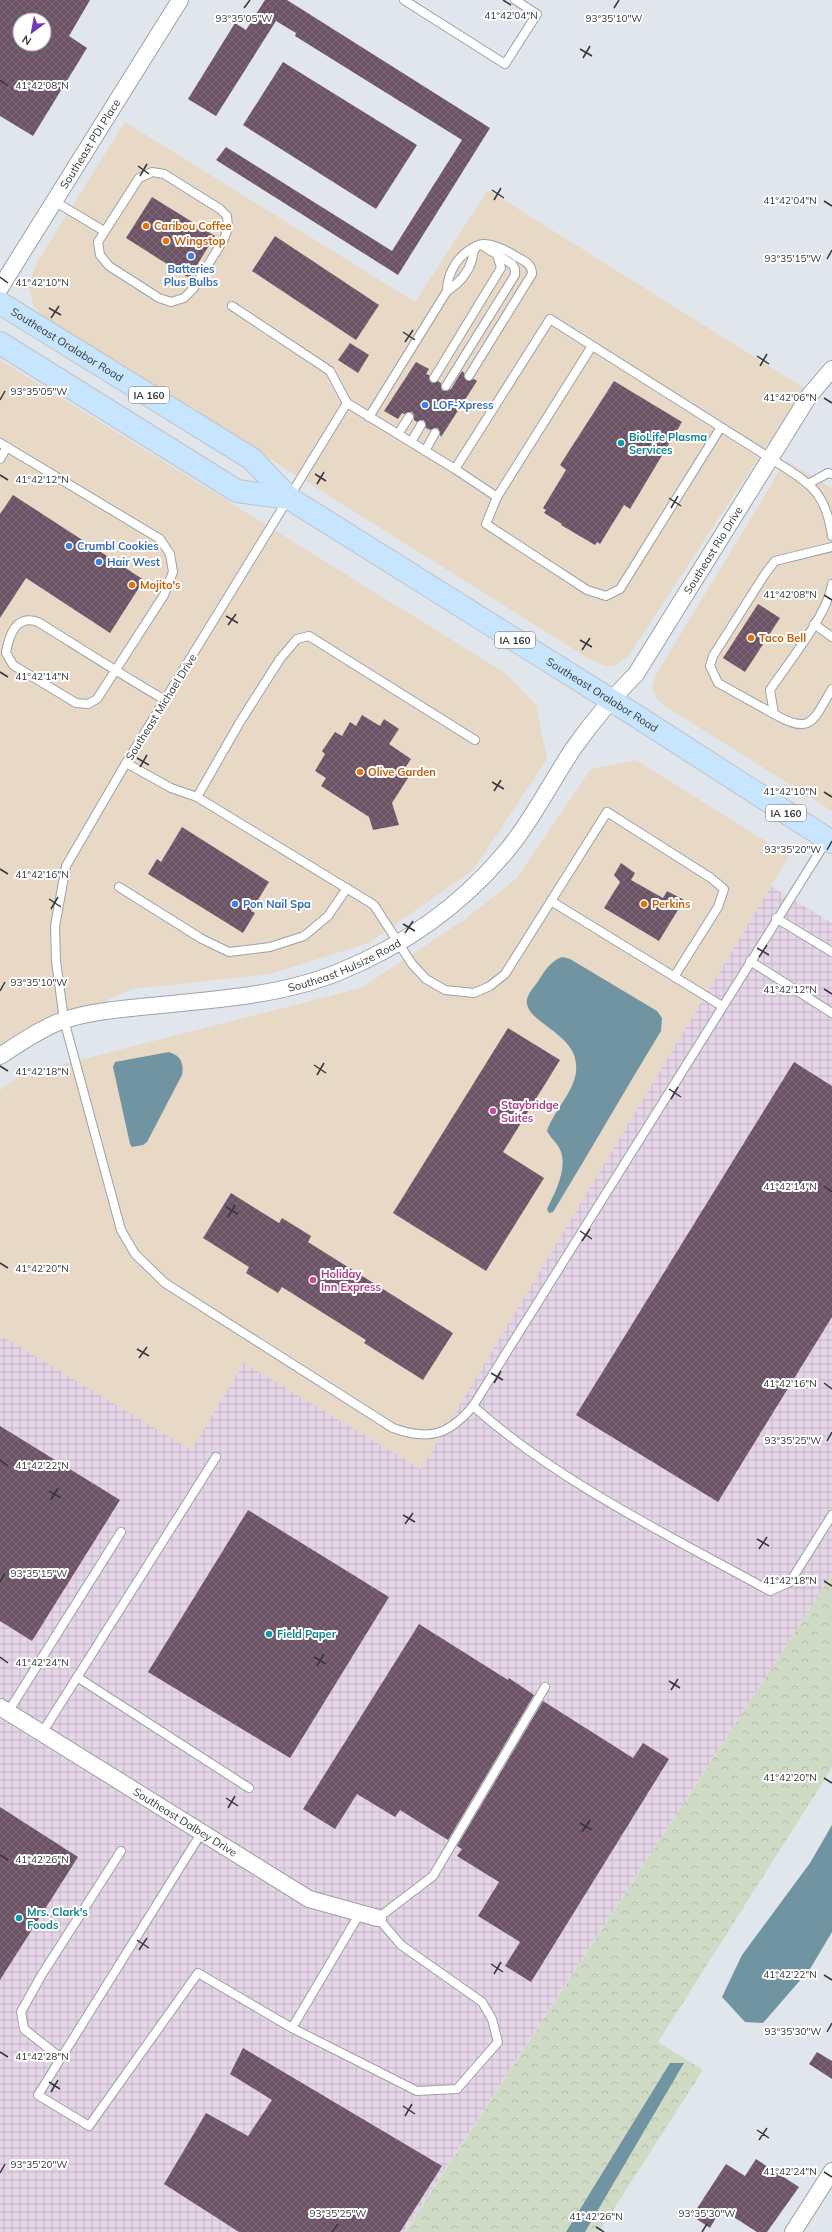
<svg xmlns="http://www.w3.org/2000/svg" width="832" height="2232" font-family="Mulish,sans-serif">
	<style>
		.commercial { fill: #e8d8c6 }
		.industrial { fill: url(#industrial-grid) }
		.park { fill: url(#park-crowns) }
		.water { fill: #7094a1 }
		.building { fill: url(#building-cross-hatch); fill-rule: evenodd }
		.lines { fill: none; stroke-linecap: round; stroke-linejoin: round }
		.service-casing { stroke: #9ca2a8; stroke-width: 10 }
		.minor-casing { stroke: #9ca2a8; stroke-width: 18 }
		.primary-casing { stroke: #c2c3c4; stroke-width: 24 }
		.service { stroke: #fff; stroke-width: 8 }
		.minor { stroke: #fff; stroke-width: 16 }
		.primary { stroke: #c7e5fe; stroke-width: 22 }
		.ticks { fill: none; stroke: #35373a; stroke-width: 1.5 }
		.food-dot { fill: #e8710a; stroke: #fff; stroke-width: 1.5 }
		.shop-dot { fill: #3f7fe0; stroke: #fff; stroke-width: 1.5 }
		.culture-dot { fill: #0f9aa8; stroke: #fff; stroke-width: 1.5 }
		.hotel-dot { fill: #d1479c; stroke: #fff; stroke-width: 1.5 }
		.labels { text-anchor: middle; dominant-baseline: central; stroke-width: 4; stroke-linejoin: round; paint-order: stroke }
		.shield { fill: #fff; stroke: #727375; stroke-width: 1 }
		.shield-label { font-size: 10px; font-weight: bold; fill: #35373a }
		.street-label { font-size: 11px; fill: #35373a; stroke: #fff }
		.food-label { font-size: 11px; font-weight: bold; fill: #c56008; stroke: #fff; text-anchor: start }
		.shop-label { font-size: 11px; font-weight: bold; fill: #366cbe; stroke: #fff; text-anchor: start }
		.culture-label { font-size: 11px; font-weight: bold; fill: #0d838f; stroke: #fff; text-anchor: start }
		.hotel-label { font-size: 11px; font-weight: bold; fill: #b23c85; stroke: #fff; text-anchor: start }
		.ticks-label { font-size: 10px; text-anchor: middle; fill: #35373a; stroke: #fff; stroke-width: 4; stroke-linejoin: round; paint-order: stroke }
	</style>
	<defs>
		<pattern id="industrial-grid" width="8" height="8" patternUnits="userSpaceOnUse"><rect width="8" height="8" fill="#e5d5e7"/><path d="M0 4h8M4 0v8" fill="none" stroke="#c5b7c7"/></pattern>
		<pattern id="park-crowns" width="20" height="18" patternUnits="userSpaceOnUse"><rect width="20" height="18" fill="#d0dbc6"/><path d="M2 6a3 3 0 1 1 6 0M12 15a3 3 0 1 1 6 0" fill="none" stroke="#b3bdab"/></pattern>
		<pattern id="building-cross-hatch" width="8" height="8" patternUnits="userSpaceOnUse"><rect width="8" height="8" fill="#6d5366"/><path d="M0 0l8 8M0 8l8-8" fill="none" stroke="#7e6979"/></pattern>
	</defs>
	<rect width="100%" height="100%" fill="#e0e6ec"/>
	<g class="commercial">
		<path d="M125 122 415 302 488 190 804 388 630 654 615 666H605L591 660 47 319 34 307 28 284 38 261Z"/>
		<path d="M0 360 505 673 536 705 547 759 473 870 369 943 270 974 132 989 0 1049Z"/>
		<path d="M786 460 832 489V811L665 706 657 699 652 687 656 675Z"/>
		<path d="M636 760 789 856 421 1469 244 1363 191 1451 0 1335V1090L21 1075 361 988 464 920 516 879 591 769Z"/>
	</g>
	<path class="industrial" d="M771 886 832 923V1575L404 2232H0V1335L191 1450 244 1363 421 1469Z"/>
	<path class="park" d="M832 1575V1768L658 2042 703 2070 599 2232H405Z"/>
	<g class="water">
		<path d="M562 957 570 959 657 1011 662 1018 661 1031C624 1091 590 1152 553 1212L549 1213 547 1209C555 1193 567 1170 561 1152 558 1143 551 1139 547 1131 554 1109 579 1088 576 1064 574 1034 530 1023 527 1004 525 996 535 986 539 980 545 970 551 961 562 957Z"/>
		<path d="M169 1052C181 1056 184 1063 182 1075L147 1142 143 1145 132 1147 130 1144 113 1067 115 1062Z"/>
		<path d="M832 1825V1932L810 1969 763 2023 745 2022 722 1997 742 1955 810 1863Z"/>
		<path d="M670 2063H684L585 2232H566Z"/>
	</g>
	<g class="building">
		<path d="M0 0H90L69 36 87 48 33 136 0 116ZM20 20H44V44H20Z"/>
		<path d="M265 0H287L490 128 398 275 216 160 226 147 392 251 462 140 295 36 296 33 276 21 216 116 188 99 235 23 246 30Z"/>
		<path d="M283 62 417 145 376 209 243 125Z"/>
		<path d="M152 197 215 236 189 278 126 238Z"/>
		<path d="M275 236 379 305 356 340 252 271Z"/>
		<path d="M350 343 369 355 358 373 338 360Z"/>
		<path d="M416 362 429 369 426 374 429 375 431 382 434 383 438 381 441 383V388L443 391 451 389 462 371 464 373 466 380 469 381 474 379 477 381 441 437 438 428H435L430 430 426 428 424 420 417 422 414 420V415L412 412 404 414 402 413 398 419 384 411Z"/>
		<path d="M614 381 682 422 630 509 624 505 600 544 597 542 595 545 561 525 562 524 544 513 546 510 543 508 566 470 560 465Z"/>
		<path d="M13 495 144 580 110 633 26 578 0 618V514Z"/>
		<path d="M758 604 780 618 745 672 723 658Z"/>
		<path d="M362 715 380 726 384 719 399 729 389 744 411 759 401 774 408 778 392 803 399 825 373 830 369 817 321 786 326 778 315 771 325 754 322 751 335 732 342 736 350 722 356 726Z"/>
		<path d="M182 827 269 882 251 911 255 913 243 933 148 874 157 859 161 862Z"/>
		<path d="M621 863 635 873 631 880 663 898 667 891 684 900 659 941 604 908 620 882 614 875Z"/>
		<path d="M508 1028 560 1060 503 1152 544 1178 486 1271 393 1213Z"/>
		<path d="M794 1062 832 1086V1317L718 1502 576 1415Z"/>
		<path d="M231 1193 279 1223 282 1218 311 1236 308 1242 453 1333 423 1380 364 1343 366 1340 282 1287 278 1293 246 1273 249 1267 203 1238Z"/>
		<path d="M0 1426 120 1500 32 1641 0 1621Z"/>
		<path d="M248 1510 389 1597 290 1758 148 1672Z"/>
		<path d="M419 1624 508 1680 509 1678 534 1695 448 1840 400 1810 395 1817 357 1794 335 1829 303 1809Z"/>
		<path d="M543 1701 633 1758 643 1743 669 1759 531 1982 505 1966 520 1942 478 1916 499 1882 457 1856 462 1849 457 1846Z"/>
		<path d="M0 1807 78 1857 0 1980Z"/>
		<path d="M243 2048 442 2166 400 2232H239L164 2184 206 2113 248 2136 272 2100 230 2074Z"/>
		<path d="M817 2052 832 2061V2079L809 2064Z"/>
		<path d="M756 2159 799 2187 767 2232H757L721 2209 710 2228 692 2216 726 2164 745 2176Z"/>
	</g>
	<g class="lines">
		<g class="service-casing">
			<g id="service">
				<path d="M404 0 505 64 537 14 515 0"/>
				<path d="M152 172 164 174 220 209 227 216 228 228 224 239 193 289 184 298 171 302 159 298 109 266 100 255 98 242 139 178Z"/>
				<path d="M54 201 104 231"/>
				<path d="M447 291C447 272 459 254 476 246"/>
				<path d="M232 306 330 371 347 403"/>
				<path d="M434 378 501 268 497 254"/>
				<path d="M446 386 515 275V269L512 264 483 246"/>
				<path d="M369 417 447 291C458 284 468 273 472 260 473 255 473 250 477 246 485 239 510 252 517 257 525 261 532 264 532 274L469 376"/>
				<path d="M721 427 620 589 606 596 587 590 486 524 497 497 455 469 550 319 770 458C808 483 825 488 832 536"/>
				<path d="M398 434 409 417"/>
				<path d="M411 442 421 425"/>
				<path d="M0 443 160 539 170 554 173 572 164 595 97 699 88 704 76 703 13 665 6 653C9 635 16 614 38 622 80 648 122 675 165 700"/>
				<path d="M425 451 435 433"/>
				<path d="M0 459 7 447"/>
				<path d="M455 469 347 403 126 763 66 866 55 926 56 961 64 1020 121 1230 135 1254 165 1283 393 1428C429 1441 449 1435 473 1406L827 840"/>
				<path d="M808 484 828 473 832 474"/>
				<path d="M497 497 592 346"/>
				<path d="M832 584C828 614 788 663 770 690L774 714C812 736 813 720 832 689"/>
				<path d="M814 624 832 637"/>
				<path d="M774 714 718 683 710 666 713 656 765 574 775 561 832 547"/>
				<path d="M126 763 171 788 197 797 374 905 412 964 426 979 445 990 474 993 490 986 505 974 551 901 722 1006"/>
				<path d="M197 797 240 722 280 659 297 639 309 636 475 740"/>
				<path d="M119 887 202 939 229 952 270 947 304 936 328 916 347 888"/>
				<path d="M551 901 607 812 711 878 724 889 718 907 674 977"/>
				<path d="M776 918 832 952"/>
				<path d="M750 961 832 1013"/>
				<path d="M473 1406C558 1482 670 1536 770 1591L790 1582 832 1515"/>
				<path d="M77 1677 249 1788"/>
				<path d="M8 1712 121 1532"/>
				<path d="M42 1733 216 1457"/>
				<path d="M202 1832 38 2095 89 2126 198 1973 292 2028 360 1913"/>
				<path d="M292 2028 417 2091 457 2089 498 2042 492 2019 482 2002 401 1945 378 1918 433 1876 545 1687"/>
				<path d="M61 2058 24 2029 21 2012 41 1976 121 1851"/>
			</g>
		</g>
		<g class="minor-casing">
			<g id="minor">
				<path id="s1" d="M0 288 180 0"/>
				<path id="s2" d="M0 1056C17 1045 46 1025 65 1020 92 1011 122 1009 150 1006 213 1000 280 996 339 972 403 946 460 906 504 854 531 822 550 784 573 749 592 722 613 697 636 674L809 396 832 369"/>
				<path id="s3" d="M0 1707 309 1899 378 1918"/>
				<path d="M793 2232 832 2171"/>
			</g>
		</g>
		<g class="primary-casing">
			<g id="primary">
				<path id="s4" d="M0 303 252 459 289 498 638 717 832 842"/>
				<path d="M0 343 237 491 289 498"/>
			</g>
		</g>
		<use href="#service" class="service"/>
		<use href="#minor" class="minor"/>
		<use href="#primary" class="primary"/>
	</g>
	<path class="ticks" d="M503 0 511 5M244 8 250 0M614 8 619 0M580 49 592 56M583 58 590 46M0 80 8 86M138 166 149 174M140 176 147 164M492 190 504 198M494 200 501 188M824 201 832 206M827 259 832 250M0 277 8 283M49 308 61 315M51 318 59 306M403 332 415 340M405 342 413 330M757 356 769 364M760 366 767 354M824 398 832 403M0 400 5 391M315 474 326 481M0 475 8 480M317 484 324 472M669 498 681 506M671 508 678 496M824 595 832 600M226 616 238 623M228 625 236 614M580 640 592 647M582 650 590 638M0 672 8 677M137 758 149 765M140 767 147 755M492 782 504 789M494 791 501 780M824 792 832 797M827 850 832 841M0 869 8 874M49 899 61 907M51 909 58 897M403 924 415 931M405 933 413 921M757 948 769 955M759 957 767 945M824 989 832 994M0 991 5 982M314 1065 326 1073M0 1066 8 1071M317 1075 324 1063M669 1089 681 1097M671 1099 678 1087M824 1186 832 1192M226 1207 238 1214M228 1217 235 1205M580 1231 592 1239M582 1241 590 1229M0 1263 8 1268M137 1349 149 1356M139 1358 147 1347M491 1373 503 1380M494 1383 501 1371M824 1383 832 1389M827 1441 832 1432M0 1460 8 1466M49 1491 61 1498M51 1500 58 1488M403 1515 415 1522M405 1524 413 1513M757 1539 769 1546M759 1549 767 1537M824 1581 832 1586M0 1582 5 1573M0 1657 8 1663M314 1657 326 1664M317 1666 324 1654M669 1681 680 1688M671 1690 678 1679M824 1778 832 1783M226 1798 238 1806M228 1808 235 1796M580 1823 592 1830M582 1832 590 1820M0 1855 8 1860M137 1940 149 1948M139 1950 147 1938M491 1964 503 1972M494 1974 501 1962M824 1975 832 1980M827 2032 832 2023M0 2052 8 2057M49 2082 60 2089M51 2092 58 2080M403 2106 415 2114M405 2116 412 2104M757 2130 769 2138M759 2140 767 2128M824 2172 832 2177M0 2173 5 2164M596 2227 604 2232M332 2232 338 2224M702 2232 707 2224"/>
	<g class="food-dot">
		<circle cx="146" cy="226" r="4"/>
		<circle cx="166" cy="241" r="4"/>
		<circle cx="132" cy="585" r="4"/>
		<circle cx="751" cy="638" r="4"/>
		<circle cx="360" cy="772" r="4"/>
		<circle cx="644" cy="904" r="4"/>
	</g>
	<g class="shop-dot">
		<circle cx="191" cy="256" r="4"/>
		<circle cx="425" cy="405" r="4"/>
		<circle cx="69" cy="546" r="4"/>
		<circle cx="99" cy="562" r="4"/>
		<circle cx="235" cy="904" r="4"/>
	</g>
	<g class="culture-dot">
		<circle cx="621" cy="443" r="4"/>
		<circle cx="269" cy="1634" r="4"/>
		<circle cx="19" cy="1918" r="4"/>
	</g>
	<g class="hotel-dot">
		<circle cx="493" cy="1111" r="4"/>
		<circle cx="313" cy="1280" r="4"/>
	</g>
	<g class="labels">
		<g class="shield">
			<rect x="129" y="387" width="40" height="16" rx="3"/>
			<rect x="495" y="632" width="40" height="16" rx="3"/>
			<rect x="766" y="805" width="40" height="16" rx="3"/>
		</g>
		<g class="shield-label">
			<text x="149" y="395">IA 160</text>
			<text x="515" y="640">IA 160</text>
			<text x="786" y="813">IA 160</text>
		</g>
		<g class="street-label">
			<text stroke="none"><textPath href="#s1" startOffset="170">Southeast PDI Place</textPath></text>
			<text stroke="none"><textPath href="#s4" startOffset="79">Southeast Oralabor Road</textPath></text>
			<text stroke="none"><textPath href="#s2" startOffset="928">Southeast Rio Drive</textPath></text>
			<text stroke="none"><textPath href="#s4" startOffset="720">Southeast Oralabor Road</textPath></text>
			<text transform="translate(161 707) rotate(-58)">Southeast Michael Drive</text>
			<text stroke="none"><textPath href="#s2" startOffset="361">Southeast Hulsize Road</textPath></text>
			<text stroke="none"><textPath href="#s3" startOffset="218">Southeast Dalbey Drive</textPath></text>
		</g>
		<g class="food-label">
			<text x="154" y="226">Caribou Coffee</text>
			<text x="174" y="241">Wingstop</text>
			<text x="140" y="585">Mojito's</text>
			<text x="759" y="638">Taco Bell</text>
			<text x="368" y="772">Olive Garden</text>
			<text x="652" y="904">Perkins</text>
		</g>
		<g class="shop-label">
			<text x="191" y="269" text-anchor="middle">Batteries<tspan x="191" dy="13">Plus Bulbs</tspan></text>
			<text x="433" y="405">LOF-Xpress</text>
			<text x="77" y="546">Crumbl Cookies</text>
			<text x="107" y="562">Hair West</text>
			<text x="243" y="904">Pon Nail Spa</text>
		</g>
		<g class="culture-label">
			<text x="629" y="437">BioLife Plasma<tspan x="629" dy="13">Services</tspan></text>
			<text x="277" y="1634">Field Paper</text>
			<text x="27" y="1912">Mrs. Clark's<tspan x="27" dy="13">Foods</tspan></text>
		</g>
		<g class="hotel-label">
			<text x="501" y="1105">Staybridge<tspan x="501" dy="13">Suites</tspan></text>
			<text x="321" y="1274">Holiday<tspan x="321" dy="13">Inn Express</tspan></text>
		</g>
	</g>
	<g class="ticks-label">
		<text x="511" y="19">41°42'04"N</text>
		<text x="244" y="22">93°35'05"W</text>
		<text x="614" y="22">93°35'10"W</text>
		<text x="42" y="89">41°42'08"N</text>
		<text x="790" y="204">41°42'04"N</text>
		<text x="793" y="262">93°35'15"W</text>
		<text x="42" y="286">41°42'10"N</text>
		<text x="39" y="395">93°35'05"W</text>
		<text x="790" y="401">41°42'06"N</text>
		<text x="42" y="483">41°42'12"N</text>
		<text x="790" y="598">41°42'08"N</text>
		<text x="42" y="680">41°42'14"N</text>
		<text x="790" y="795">41°42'10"N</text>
		<text x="793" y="853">93°35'20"W</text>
		<text x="42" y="878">41°42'16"N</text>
		<text x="39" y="986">93°35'10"W</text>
		<text x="790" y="993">41°42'12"N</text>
		<text x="42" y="1075">41°42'18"N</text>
		<text x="790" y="1190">41°42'14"N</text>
		<text x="42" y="1272">41°42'20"N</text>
		<text x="790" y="1387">41°42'16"N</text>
		<text x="793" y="1444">93°35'25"W</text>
		<text x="42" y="1469">41°42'22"N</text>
		<text x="39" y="1577">93°35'15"W</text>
		<text x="790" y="1584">41°42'18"N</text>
		<text x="42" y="1666">41°42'24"N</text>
		<text x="790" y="1781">41°42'20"N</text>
		<text x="42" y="1863">41°42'26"N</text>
		<text x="790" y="1978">41°42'22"N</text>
		<text x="793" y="2035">93°35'30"W</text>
		<text x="42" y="2060">41°42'28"N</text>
		<text x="39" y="2168">93°35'20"W</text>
		<text x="790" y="2175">41°42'24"N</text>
		<text x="338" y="2217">93°35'25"W</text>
		<text x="707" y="2217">93°35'30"W</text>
		<text x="596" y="2220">41°42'26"N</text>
	</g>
	<g transform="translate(32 32) rotate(212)"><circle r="19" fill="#ffffff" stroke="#aeafb0"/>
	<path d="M0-3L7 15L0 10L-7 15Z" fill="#6d3db4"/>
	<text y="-6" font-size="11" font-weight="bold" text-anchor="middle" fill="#35373a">N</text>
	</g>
</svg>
